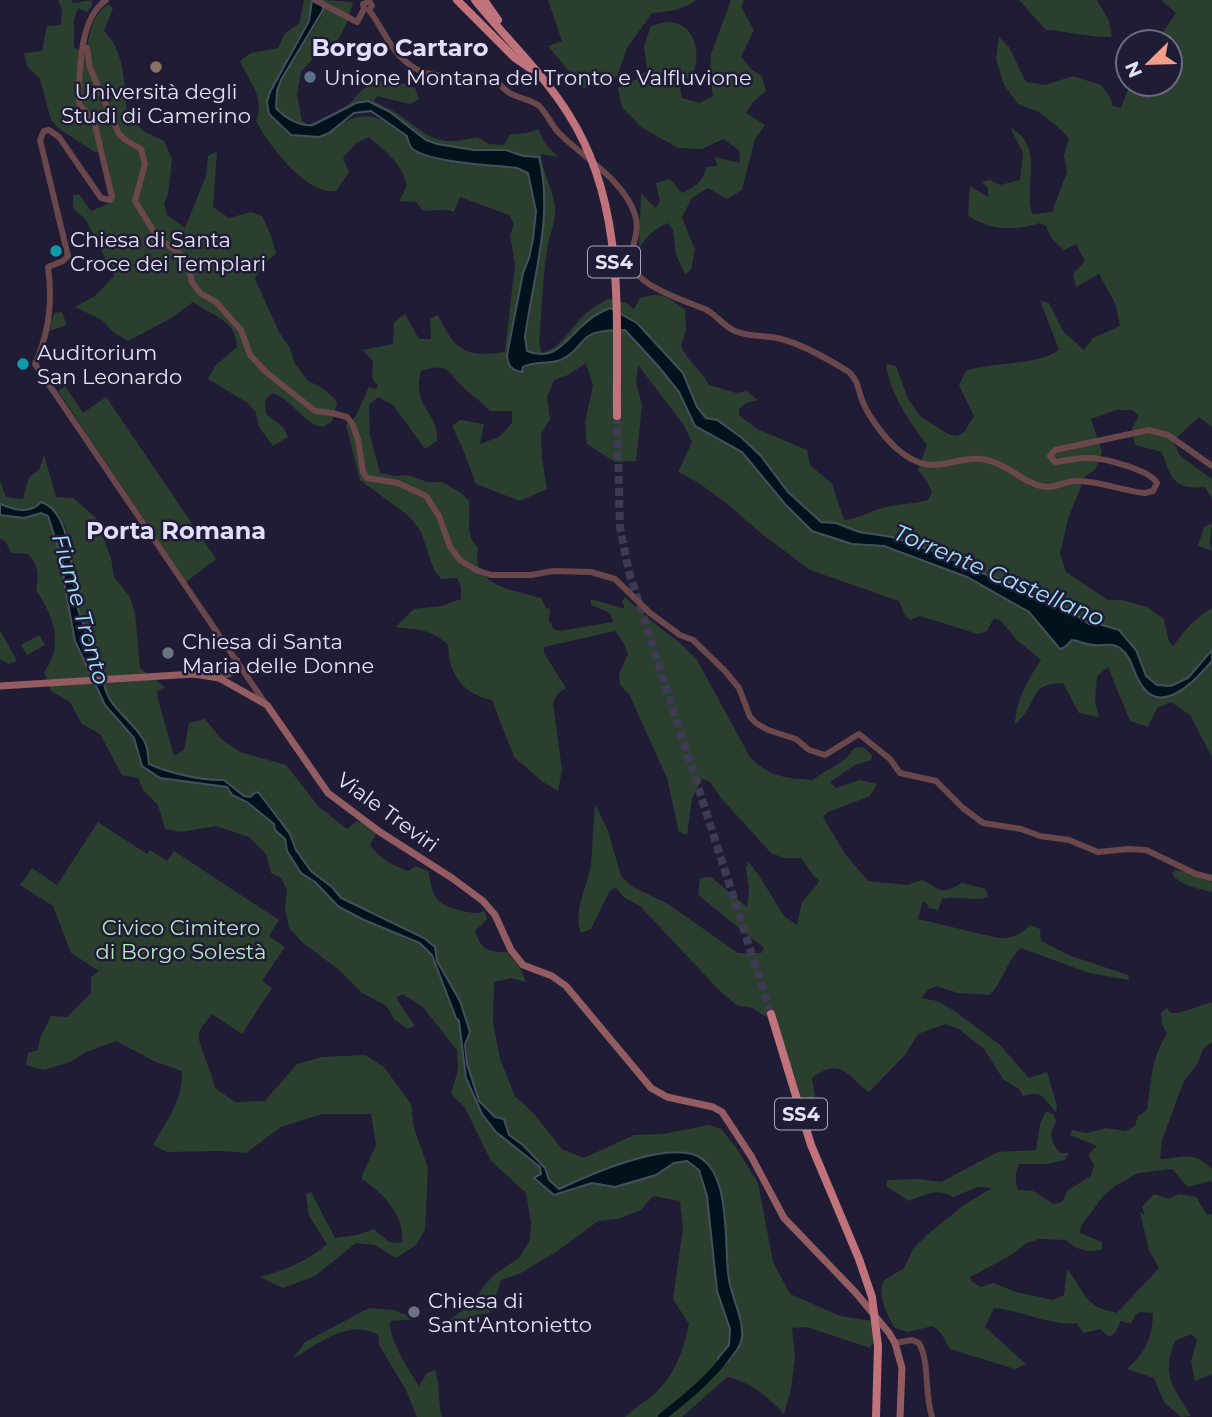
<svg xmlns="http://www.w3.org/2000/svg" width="1212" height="1417" font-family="Montserrat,sans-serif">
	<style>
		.green { fill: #2b3f2f }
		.water { fill: #00131c; stroke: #44515d; stroke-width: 2 }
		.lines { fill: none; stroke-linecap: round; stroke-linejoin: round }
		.river { stroke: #00131c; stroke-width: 8 }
		.trunk-tunnel { stroke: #3d3a53; stroke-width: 8; stroke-dasharray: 8 4; stroke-linecap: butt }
		.tertiary { stroke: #6a474a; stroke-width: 6 }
		.secondary { stroke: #935c61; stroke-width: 7 }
		.trunk { stroke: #c1737b; stroke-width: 8 }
		.education-dot { fill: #8d6e63; stroke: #201c36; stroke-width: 2.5 }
		.service-dot { fill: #5c6f8a; stroke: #201c36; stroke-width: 2.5 }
		.culture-dot { fill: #0f9aa8; stroke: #201c36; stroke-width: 2.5 }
		.worship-dot { fill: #6b7280; stroke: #201c36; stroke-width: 2.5 }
		.labels { text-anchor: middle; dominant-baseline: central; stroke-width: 5; stroke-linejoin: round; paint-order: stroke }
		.shield { fill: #201c36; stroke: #a9a7bc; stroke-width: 2 }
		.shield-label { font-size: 19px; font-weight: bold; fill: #e4e3f5 }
		.poi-label { font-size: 21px; fill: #e4e3f5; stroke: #201c36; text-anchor: start }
		.street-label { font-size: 21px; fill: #e4e3f5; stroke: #201c36 }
		.park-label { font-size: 21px; fill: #b6e8bf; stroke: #201c36 }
		.water-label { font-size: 23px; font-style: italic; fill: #9fe2fc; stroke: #201c36 }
		.quarter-label { font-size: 24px; font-weight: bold; fill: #e2dffd; stroke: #201c36 }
	</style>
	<rect width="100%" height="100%" fill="#201c36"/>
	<g class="green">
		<path d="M58 0H71L73 3 92 0V6L87 12 78 8 74 20V47L85 54C90 35 91 16 108 4L113 8 104 31C125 51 124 84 127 112L132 114C140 134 148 132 164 141L172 159 168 194 164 203 167 215 185 228 206 176 208 156 217 151 213 207 229 218 251 212 262 216 271 236 276 254 263 264 255 279 279 332 290 348 294 362 308 381 321 387 334 398 337 403 332 421 323 427C301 423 294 400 272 393L265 400 266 414 284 428 288 437 273 446 259 427 256 413 248 403 208 379 215 366 237 347C237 320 212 316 193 302L173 317 128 341 113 332 102 320 75 307 95 296 114 276 86 220 73 208V196L79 194 91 211 112 202 111 181 103 145 96 153 58 128 51 120 40 79 27 66 24 53 42 51 47 26 61 25 62 9Z"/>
		<path d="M304 0H312V13L270 92 282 128 329 133C358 108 379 113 407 136L409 144 436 157 517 168 528 173 536 211 533 239 529 258 523 273 509 348 523 367C536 360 553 366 566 358 574 353 580 343 587 337 596 330 613 330 625 330L659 367 679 392 684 405 713 437 742 452 812 531 852 544 884 546 967 577 1029 612 1060 648 1065 647 1072 640 1092 646 1109 644 1118 646 1128 655 1136 677 1151 695 1204 672 1212 661V757L1190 715 1171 702 1157 708 1148 727 1130 721 1108 667 1097 676 1095 701 1099 717 1079 713 1063 683C1039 685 1040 686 1029 707 1026 713 1020 719 1015 725 1016 699 1027 681 1041 660L1018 641 1000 620 994 618 987 631 978 634 920 616 910 620 904 614 899 601 810 570 762 534 726 503 699 483 678 472 692 442 683 424 638 365 636 382 642 406 636 461 615 462 587 444 585 422 593 386 586 363 568 375 554 380 547 397 550 419 541 434 542 458 547 489 520 501 476 484 463 449 452 426 460 420 484 424 480 444 499 437 512 423V411H490C482 402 473 396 464 388 447 372 449 362 421 371 411 408 439 411 437 441L425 449 393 405 378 397 369 405 370 435 380 473 394 476 408 475 427 482H442L461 493 469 501C471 519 464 534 478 548 470 586 514 590 541 598L546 608 550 609 549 621 554 629 560 631 613 622 610 613 591 605V599L625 609 622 601 625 597 655 624 679 642 697 660 750 757C771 778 785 778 813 780 827 768 845 764 854 748L863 747 872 755 871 760 855 765 830 782 836 788 860 780 877 784 870 796 828 812 823 817 845 854 868 881 907 885 922 880C943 890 939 896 962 883L986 889 988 897C971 902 958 895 942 899L938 910 929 908 925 901 922 903 918 919 998 938C1011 939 1021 935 1030 925L1040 929 1041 941 1071 956 1128 975 1129 980 1089 973 1021 948C1007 960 1004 980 990 995L958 993 936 986 928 990 921 998 937 1001 953 1010 999 1044 1029 1078 1047 1072 1057 1106 1056 1112C1043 1098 1044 1090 1023 1096L1019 1089 1003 1079 984 1049 959 1029 945 1024 918 1034 905 1055 869 1092C846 1076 842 1056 812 1078L819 1121H809L774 1014 764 1016 753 1008 736 1005 719 990 640 906 625 898 615 887 609 892 591 929 581 933C572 909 588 888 591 864 593 845 593 824 595 804L608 831 621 876 633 887 668 904 738 953H761L764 948 698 895 700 878 711 877 747 907 749 889 746 868 748 861 760 877 784 916 797 925 802 902 820 881 813 875 801 858H784L771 853 721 798 710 782 702 779 692 799 687 835 679 832 667 778 629 694 620 685 619 674 628 654 624 644 615 631 544 647V653L566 688 557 694 553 703 562 770 558 791 543 782 514 757 492 700C463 694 449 675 448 645 431 628 416 630 395 627L414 609 441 606 461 599V587L457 578 441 579 434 570 421 532 410 517 360 480 346 425 356 416 369 387 376 389 378 386 372 378 373 361 363 350 393 344 394 322 405 314 419 339H431L430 319 438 315C455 351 466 358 505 352L515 264 510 235 514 224 509 215 460 197 454 212C443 207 434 212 422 210L416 202 399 201 407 186C402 163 386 152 369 137L356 143 343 158 349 172 336 191C307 196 268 144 256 121 265 96 250 84 240 61L251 53 278 48 285 33 299 24Z"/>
		<path d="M323 0 353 2 347 23 330 54 316 55 301 72 297 95 302 121 309 125C322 119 335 112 348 105 352 102 355 97 359 93 377 76 394 79 415 88L419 99 410 104 377 96 374 101C382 106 390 109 398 114 432 138 435 147 478 137L489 144 504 145 510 135C520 133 529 134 538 129L545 143 558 157 541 154C542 173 553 188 555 207 556 221 549 236 547 250 542 281 542 313 539 344L542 353C561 347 567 334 580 319 587 311 598 305 608 299L626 303 634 309 640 298C661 291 668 297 685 310L686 331 681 346C687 361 701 370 709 385L736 393 746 391 758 400 746 403 739 409V415L757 429 807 450 810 465 832 484 844 520C858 519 869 512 882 508 897 504 913 504 928 500L932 493 927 481 918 470 927 445C910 423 889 392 886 364L896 366 908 399 921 417 950 435 958 436 964 432 974 416 959 385 966 371C995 361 1033 367 1059 350L1040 300 1049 303 1063 331 1084 350 1093 338 1120 326 1116 305 1099 274 1076 287 1073 274 1085 261 1076 244 1064 250 1051 238 1046 226 1040 223C1017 231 988 231 968 215L970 186 988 197V188L982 182 990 180 1000 185 1020 180 1023 153 1010 127C1046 148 1023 184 1032 214L1052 212 1067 172 1064 156 1069 138 1058 127 1039 112 1018 104 1004 85 996 59 999 37 1009 47 1026 82 1045 85 1073 76 1101 85 1109 96 1113 106 1121 108 1130 84H1170V42H1156L1176 13 1161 0H1212V427L1199 417 1173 441 1180 456 1212 479V499L1205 487C1174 490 1171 479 1162 452L1135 445 1132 428 1139 416 1132 410H1116L1091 419 1102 452 1095 470 1085 476 1068 519 1060 554 1066 572 1108 600H1122L1147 607 1164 619 1169 642 1173 646C1184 631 1196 617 1212 608V650L1188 678 1171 686 1157 685 1146 676 1136 650 1119 630 1099 624H1089L1053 598 982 573 936 552 892 537 859 532 836 523 821 522 788 492 761 456 742 438 717 420 706 418 697 407 683 373 637 323 610 308C600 312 590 318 582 326 564 342 554 362 527 351L525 337C533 278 555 216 538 157L523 156 511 152 493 149 474 150 437 144 426 140 390 112 348 108 322 122 307 126 284 116 276 108 277 91 281 80 322 15Z"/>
		<path d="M548 0H696C684 10 667 12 652 13L627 48 617 76 591 87 583 88 548 46 562 41Z"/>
		<path d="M731 0H744L741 7 754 30 741 57 752 70 762 76 766 91 754 101 746 113 765 125 755 139 742 190 727 199 708 188 692 198 682 217 695 250 691 270 685 274 676 255 673 230 668 223C654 229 647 236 639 248L641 193 655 208 660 202 656 183 670 179 682 193C694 187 704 182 706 167L717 166 715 157 740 163 739 150 723 139 702 149 678 148 641 127 622 107 618 88 637 79 647 70 644 46 651 26C656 25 663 22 668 22 696 22 702 56 692 76L679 82 682 98 700 103 713 96 710 75 711 54Z"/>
		<path d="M1019 0H1097L1109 21 1112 37C1089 38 1069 31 1046 30Z"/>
		<path d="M62 312 67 325 49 331 54 313Z"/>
		<path d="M65 386 83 413 106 397 216 559 186 582 58 391Z"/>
		<path d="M44 455 56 497 73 498 96 518 111 558 114 577 130 597 135 613 140 668 165 687 157 691 159 703 174 756 184 750 189 723 205 719 221 739 240 752 286 765 319 807 347 829 357 821 378 830 370 845C380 859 392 865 408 871L416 866 429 872C432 898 437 905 463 911 471 913 477 914 485 911L487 919 475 931C481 950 488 952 507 952L520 968 526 982 511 978 494 982 493 1022 500 1059 515 1096 534 1114 562 1149 584 1158 634 1135 663 1134 709 1125 721 1129 735 1146 758 1183 773 1262 790 1294 840 1316 872 1321 875 1339 870 1348 807 1327 792 1328 795 1357 791 1389 784 1414C768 1397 751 1382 727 1377L682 1417H625C633 1409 643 1403 652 1396 674 1378 683 1351 689 1324L673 1299 683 1228 680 1201 653 1196 641 1210 618 1219 598 1221 556 1252 519 1274 501 1280 490 1313 471 1316 451 1329 444 1324 473 1303 483 1287 495 1274 519 1258 530 1240 531 1223 526 1193 491 1161 465 1108 451 1094 458 1070 457 1050 422 1006 402 994 396 998 415 1026 407 1029 394 1019 387 1006 362 993 338 969 303 943 289 928 285 908 287 890 281 878 271 873 266 854 249 837 216 826 181 832 165 829 158 805 143 790 138 778 122 775 100 734 82 724 70 702 51 691 44 672C65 645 53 615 36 590 39 574 39 566 28 554L11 553 6 542 0 538V515L24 518 41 513 48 515 63 562 64 582 75 641 86 660 97 691 113 716 134 738 138 757 160 778 227 787C239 802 257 808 272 821 278 827 277 835 285 839 287 851 293 865 302 873 331 899 372 921 406 939L420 943 432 955 455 1018 459 1020 466 1078 482 1113 496 1132 540 1167 541 1174 536 1182 563 1193 592 1183 615 1187 656 1175 673 1163 687 1161 699 1170 707 1196 717 1291 730 1329 729 1345 719 1358 742 1335 727 1269 725 1208 719 1184 706 1163 661 1154 593 1174 559 1189 549 1180 545 1168 523 1145 509 1135 504 1119C472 1111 461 1059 470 1031L437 961 435 947 424 938 341 898 332 887 311 871 296 850 290 834 259 793 256 792 250 797 244 796 224 780C202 781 169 773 149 764L147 746 112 703 102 686 100 668 79 611 73 588 66 528 59 515 35 509 27 511 12 509 0 504V481L6 497 23 499 29 477 39 470Z"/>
		<path d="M1212 523 1210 542 1212 551 1198 546 1204 527Z"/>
		<path d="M0 630 17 661 9 664 0 659Z"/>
		<path d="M39 635 45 645 27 655 21 645Z"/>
		<path d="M98 822 147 854 150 850 167 861 174 851 279 920 269 936 285 947 262 981 272 988 242 1034 212 1014C208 1019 201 1027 199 1033 196 1042 213 1073 215 1088L235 1102 265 1101 297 1064 322 1057 365 1055 384 1067 411 1104 414 1128 428 1168 425 1230 416 1245 396 1258 375 1245 356 1243 315 1276 283 1288 260 1277C284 1271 309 1260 327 1244L309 1216 306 1194 311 1192 335 1238 357 1235 374 1229 389 1242 402 1243C405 1214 383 1194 361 1178L376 1145 371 1114H322L281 1127 246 1153 221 1151 167 1152 153 1145C167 1121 183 1100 182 1071L156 1062 116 1041 86 1052 70 1062 44 1070 26 1065 28 1053 38 1050 40 1038 51 1016 67 1017 91 993V977L99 971 71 953 53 906 20 885 32 868 57 885Z"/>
		<path d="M1175 870 1212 876V892C1198 888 1179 886 1172 873Z"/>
		<path d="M1212 1002V1042L1203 1049 1197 1064 1183 1083 1162 1140 1160 1159C1185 1158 1192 1150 1212 1169V1183L1210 1181 1188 1187 1172 1169 1138 1173 1115 1186 1104 1195 1081 1226 1080 1233 1102 1242V1249C1090 1254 1074 1249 1066 1240L1039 1239 1027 1243 1008 1257 970 1277 972 1282 981 1287 993 1283 1016 1292 1053 1300 1064 1295 1067 1269C1079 1282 1083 1301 1100 1308 1106 1311 1112 1311 1117 1313L1159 1268 1149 1250 1140 1212 1145 1216 1142 1207 1154 1194 1169 1199 1178 1194 1196 1197 1207 1215 1212 1214V1374L1195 1381 1191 1362 1197 1339 1191 1334 1175 1341C1161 1375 1173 1387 1191 1416L1181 1417 1164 1402 1154 1378 1127 1369C1146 1352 1152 1338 1153 1313L1141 1312 1135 1315 1131 1324 1121 1321 1115 1333 1109 1337 1100 1329 1084 1333 1076 1323C1053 1327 1020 1310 994 1308L985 1327 1026 1364 1015 1369 950 1349 941 1333 933 1326 907 1332 895 1328C886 1313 878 1298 883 1281L904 1268 913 1249 927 1235 964 1205 992 1188 978 1187 953 1197C937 1187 925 1195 909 1201L886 1186 888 1180 919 1179 941 1182 998 1152 1036 1150 1040 1124 1046 1111 1054 1115 1056 1122C1047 1135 1052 1142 1060 1153H1069L1065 1160 1046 1164H1019C1015 1173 1015 1181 1018 1190L1033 1191 1054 1204 1062 1202 1068 1190 1091 1176 1094 1165 1088 1155 1097 1146 1070 1135 1072 1130 1087 1133 1106 1128 1125 1131 1135 1126 1138 1116 1147 1110C1152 1080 1150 1061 1167 1034L1162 1024 1161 1013 1167 1008 1171 1013H1178Z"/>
		<path d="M369 1308 393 1310 418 1319 390 1321C388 1338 409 1371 419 1386L427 1373 435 1370C441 1385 437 1401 442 1417H417L406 1390 379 1345 378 1335C348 1318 318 1344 293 1359L305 1342Z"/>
	</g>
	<g class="water">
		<path d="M312 0H323V10L281 80 277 91 276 108C284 117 300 127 313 125L356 103 368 101 390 112 426 140 437 144 474 150H506L523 156 539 157C554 217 533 277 525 337L527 351C554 362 564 342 582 326 590 318 600 312 610 308L637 323 683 373 697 407 706 418 717 420 742 438 761 456 788 492 821 522 836 523 859 532 892 537 936 552 982 573 1053 599 1089 624H1099L1119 630 1136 650 1146 676 1157 685 1171 686 1188 678 1212 650V661C1196 680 1159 720 1139 681 1132 669 1132 657 1120 648 1111 642 1103 646 1094 645 1086 645 1080 641 1072 640L1065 647 1060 649 1029 612 967 577 884 546 852 544 812 531 785 504 742 452 695 426 679 392 659 367 625 330C613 330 596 330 587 337 580 343 574 353 566 357 553 366 536 360 523 367L522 372C511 370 508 366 507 355L523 273 529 258 533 239 536 211 528 173 517 168C492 165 434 163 414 150 409 147 408 141 407 136L371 111 354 113 329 133 319 137 291 135 269 114 267 102 270 92 309 21Z"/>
		<path d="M41 502C74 512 70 580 78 609 84 628 92 647 99 665 103 678 103 689 111 701 119 714 144 733 147 748 148 753 148 758 149 764 169 773 203 781 224 780L244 796 250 797 256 792 259 793 290 834 296 850 311 871 332 887 341 898 424 938 435 947 437 961 460 1001 470 1032 465 1045 467 1064 479 1101 495 1117 504 1119 509 1135 523 1145 545 1168 549 1180 559 1189C591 1174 657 1145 692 1154 734 1166 723 1248 729 1280 732 1298 744 1320 742 1338 740 1349 732 1356 725 1364L718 1358 729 1345 730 1329 717 1291 707 1196 699 1170 687 1161 674 1163 656 1175 615 1187 592 1183 554 1195 534 1178 541 1174 540 1167 496 1132 482 1114 466 1078 459 1021 456 1018 432 955 420 943 364 920 339 907 315 882 301 873 287 851 285 839 275 830 274 824 247 802 232 795 227 787 160 778 142 766 134 738 105 705 75 641 64 582 63 562 48 516 41 513 24 518 0 515V504C15 510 29 515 41 502Z"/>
	</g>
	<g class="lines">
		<path class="river" d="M662 1417C686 1398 710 1379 728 1354"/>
		<path class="trunk-tunnel" d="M617 416 620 528 629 572 771 1014"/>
		<g class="tertiary">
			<path d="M106 0C79 19 81 66 78 95L80 105 94 121 112 197 110 200 101 198 59 137 49 130 44 131 40 140 68 256 63 261 48 267C53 301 49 333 35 364L265 703"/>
			<path d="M315 0 357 22 364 9 363 4 369 2"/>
			<path d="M369 0 372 6 369 10C383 28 390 51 410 65 432 82 462 73 487 77 497 79 501 87 508 92 517 98 529 99 538 105 547 112 551 126 560 134 585 159 624 180 635 215 643 237 621 256 639 276 652 290 687 302 705 309 716 314 723 326 735 331 748 337 763 335 777 338 801 343 828 359 849 372 858 380 858 389 862 400 868 416 884 437 896 448 934 482 952 453 987 460 1008 464 1024 484 1045 487 1056 488 1066 481 1076 481 1098 480 1122 491 1145 493L1153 491 1157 483C1150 470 1104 458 1089 458 1078 457 1066 461 1055 462L1050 456 1055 450 1149 430 1168 435 1212 466"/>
			<path d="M83 47 87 48 90 68 119 134 127 141 141 149 145 164 135 201 157 237 187 259 192 282 200 293 216 302 241 330 250 355 266 372 315 411 332 413 347 417 353 425 358 440 363 472 367 478 398 483 426 496 439 516 450 547 460 560 476 570 491 575H531L553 571 591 572 615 579 650 613 680 635 693 640 725 671 739 688 750 717 756 723 768 730 796 739 809 750 825 755 859 734 890 759 900 773 936 781 963 808 983 823 1021 829 1040 836 1069 840 1098 852 1128 849 1146 850 1196 874 1212 878"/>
			<path d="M219 678 232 673 237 660"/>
			<path d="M895 1343 912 1340 919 1343C930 1363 924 1392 932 1417"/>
		</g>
		<path class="secondary" d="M0 686 194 674 219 678 267 705 328 793 380 832 452 878 483 901 495 915 511 950 523 965 552 976 566 986 651 1088 667 1097 713 1107 722 1112 751 1156 784 1218 856 1293 889 1333 895 1343 902 1368 900 1417"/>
		<g class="trunk">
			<path d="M457 0 515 58 531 69"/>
			<path d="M475 0C506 39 543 73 569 115 626 205 616 314 617 416"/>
			<path d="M484 0 498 20"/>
			<path d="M771 1014 811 1145 859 1259 872 1297 878 1346 876 1417"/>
		</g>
	</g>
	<circle class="education-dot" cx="156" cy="67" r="7"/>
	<circle class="service-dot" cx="310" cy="77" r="7"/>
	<g class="culture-dot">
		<circle cx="56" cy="251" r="7"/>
		<circle cx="23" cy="364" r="7"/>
	</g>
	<g class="worship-dot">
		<circle cx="168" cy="653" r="7"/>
		<circle cx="414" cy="1312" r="7"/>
	</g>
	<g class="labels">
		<g class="shield">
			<rect x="588" y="246.5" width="52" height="31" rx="5"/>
			<rect x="775" y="1098.5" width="52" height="31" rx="5"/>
		</g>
		<g class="shield-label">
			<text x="614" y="262">SS4</text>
			<text x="801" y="1114">SS4</text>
		</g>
		<g class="poi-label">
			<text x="324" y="77">Unione Montana del Tronto e Valfluvione</text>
			<text x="156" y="91" text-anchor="middle">Università degli<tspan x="156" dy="24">Studi di Camerino</tspan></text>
			<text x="70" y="239">Chiesa di Santa<tspan x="70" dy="24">Croce dei Templari</tspan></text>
			<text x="37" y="352">Auditorium<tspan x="37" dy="24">San Leonardo</tspan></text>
			<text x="182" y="641">Chiesa di Santa<tspan x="182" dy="24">Maria delle Donne</tspan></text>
			<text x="428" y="1300">Chiesa di<tspan x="428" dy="24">Sant'Antonietto</tspan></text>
		</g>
		<g class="street-label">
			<text transform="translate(388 812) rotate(36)">Viale Treviri</text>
		</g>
		<g class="park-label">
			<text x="181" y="927">Civico Cimitero<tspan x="181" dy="24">di Borgo Solestà</tspan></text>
		</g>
		<g class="water-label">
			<text transform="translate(999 575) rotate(23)">Torrente Castellano</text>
			<text transform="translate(81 609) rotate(74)">Fiume Tronto</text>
		</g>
		<g class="quarter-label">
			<text x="400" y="47">Borgo Cartaro</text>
			<text x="176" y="530">Porta Romana</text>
		</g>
	</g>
	<g transform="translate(1149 63) rotate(247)"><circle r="33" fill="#201c36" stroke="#6e6c82" stroke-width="2"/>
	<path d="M0-5L12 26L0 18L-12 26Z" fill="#f49e88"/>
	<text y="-10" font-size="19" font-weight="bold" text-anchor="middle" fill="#e4e3f5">N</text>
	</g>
</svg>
